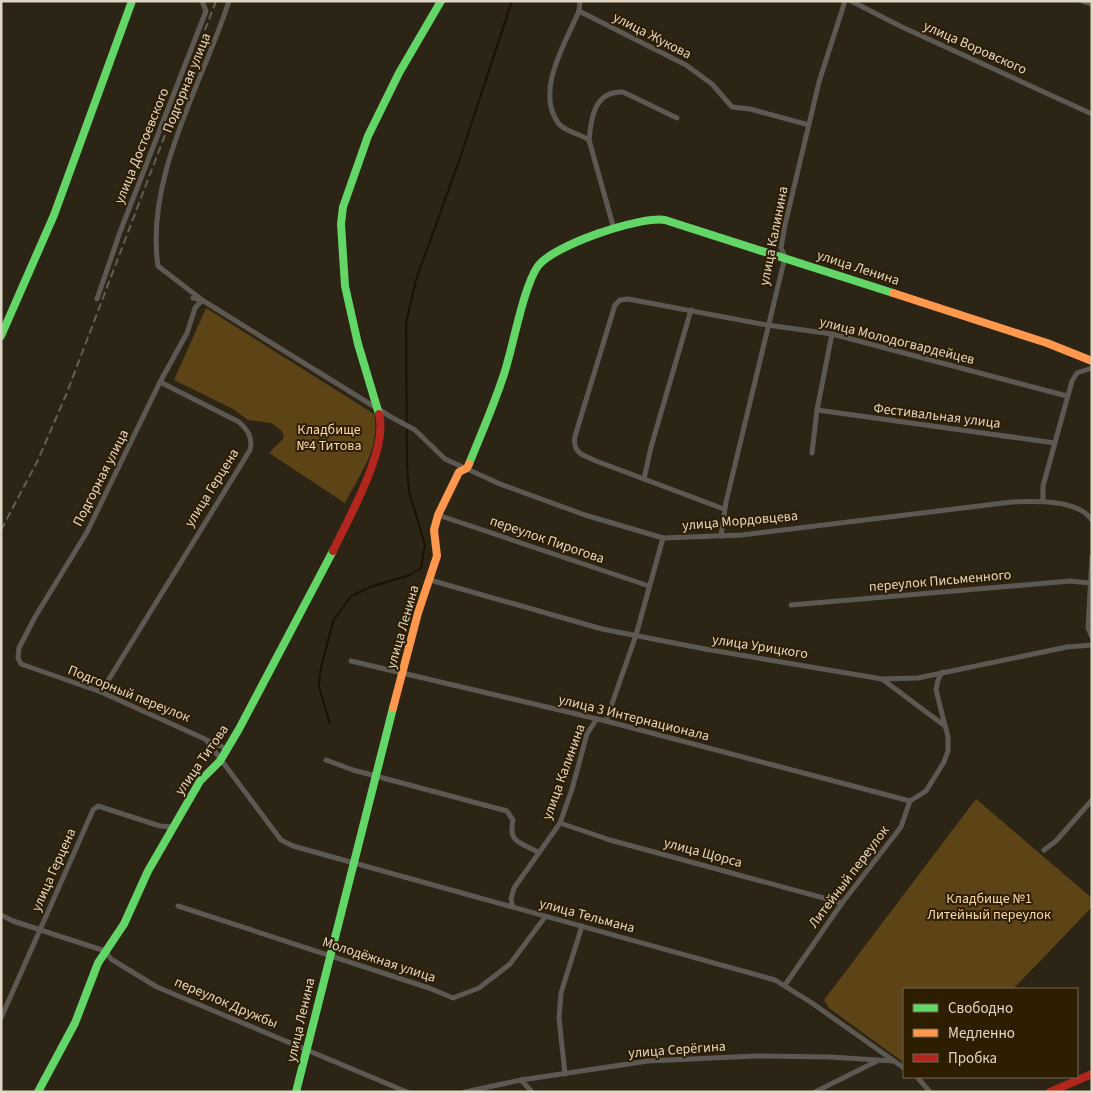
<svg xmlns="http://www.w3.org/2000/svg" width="1093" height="1093" font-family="'Source Sans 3',sans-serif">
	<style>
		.green { fill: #5d4417 }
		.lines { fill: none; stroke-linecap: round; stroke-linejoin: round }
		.stream { stroke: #1d1202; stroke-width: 2 }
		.street { stroke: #5d5952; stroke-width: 5 }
		.fast { stroke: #63d668; stroke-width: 8 }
		.slow { stroke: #ff974d; stroke-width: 8 }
		.jam { stroke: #b3261e; stroke-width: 8 }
		.rail { stroke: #635f55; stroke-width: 2; stroke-dasharray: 8 4; stroke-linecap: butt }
		.labels { text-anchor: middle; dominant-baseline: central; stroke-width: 4; stroke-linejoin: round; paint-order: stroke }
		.street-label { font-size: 14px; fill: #e1d6c6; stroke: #2d1d01 }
		.park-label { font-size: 14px; fill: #fcdba7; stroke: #2d1d01 }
	</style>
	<rect width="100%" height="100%" fill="#2c2414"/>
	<g class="green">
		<path d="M206 308 374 414C381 447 360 474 345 503L269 453 284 438 282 431 271 423 248 420 233 409 174 380Z"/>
		<path d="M976 799 1092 898V907L1013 989H904L903 1062 829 1008 824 1000Z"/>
	</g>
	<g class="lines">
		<path class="stream" d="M330 724 319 687 320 672 333 621 351 596 370 587 410 575 421 568 425 545 409 492 407 463 406 323 416 280 459 161 512 1"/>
		<g class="street">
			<path d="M851 1 902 27 1092 114"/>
			<path d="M1082 1 1092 4"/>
			<path d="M579 11 580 1"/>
			<path d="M589 140C591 118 594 91 623 92L677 118"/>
			<path d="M614 229 589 140C581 134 566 132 559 124 534 92 566 42 579 11L686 65 712 84 732 107 750 109 809 125"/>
			<path d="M193 298 202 300 391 417 415 430 445 459 500 484 585 515 663 538 742 535 1012 502C1034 501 1078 499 1092 520"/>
			<path d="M97 299 120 232 206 11 202 1"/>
			<path d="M817 410 1055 443"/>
			<path d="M812 453 817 410 832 334"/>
			<path d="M644 479 651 447 691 310"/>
			<path d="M1043 501V486L1072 381 1077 373 1092 368"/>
			<path d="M724 509 596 461C583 455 572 453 575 436L615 305 620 300 628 299 767 325 832 334 1067 396"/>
			<path d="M438 515 649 586"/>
			<path d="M721 536 726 502 785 257 781 248 785 225 819 82 845 1"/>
			<path d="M1092 556 1088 628 1092 637"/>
			<path d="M430 580 602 629 705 649 882 679 918 678 1067 647 1092 645"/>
			<path d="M791 605 1070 581 1090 583"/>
			<path d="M351 661 606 721 910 801"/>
			<path d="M882 679 945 726"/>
			<path d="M101 692 250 450C253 438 248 430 239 422L160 382"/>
			<path d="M606 721 636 635 663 538"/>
			<path d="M207 741 281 840 293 846 775 980 812 1003 904 1068"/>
			<path d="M227 749 101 692 21 664 18 658 19 648 35 617 87 532 160 382 187 333 195 308 202 300 158 266C145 176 202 85 229 1"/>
			<path d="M326 760 353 770 507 811 513 820C508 843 520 842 538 852"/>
			<path d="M560 823 610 840 842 903"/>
			<path d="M1044 850 1056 841 1092 800"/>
			<path d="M178 906 429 988 453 998 479 988 510 964 545 917"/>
			<path d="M513 907 511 899 514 888 560 823 572 789 587 734 596 720"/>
			<path d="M1 915 13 921 105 951 111 959 157 987 407 1092"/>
			<path d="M785 985 842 903 901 827 910 801 926 791 944 762 948 751V737L936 690 938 680 942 672"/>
			<path d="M1 1018 93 810 98 806 160 826 173 827"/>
			<path d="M565 1074 559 1018 561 993 582 926"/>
			<path d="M917 1077 930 1092"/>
			<path d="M521 1080 532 1092"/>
			<path d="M465 1092 521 1080 648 1061 755 1056 830 1057 893 1061"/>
			<path d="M815 1092 877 1061"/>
		</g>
		<g class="fast">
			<path d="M1 336 54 215 132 1"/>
			<path d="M379 414 358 344 345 286 341 224 343 207 368 136 399 73 441 1"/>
			<path d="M469 464C481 434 495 403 505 371 513 346 524 285 538 266 554 245 639 216 665 220L893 293"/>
			<path d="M38 1092 75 1023 98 963 124 924 148 871 200 781 220 761 239 729 333 551"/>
			<path d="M296 1092 393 708"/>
		</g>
		<g class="slow">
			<path d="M893 293 1047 343 1092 361"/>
			<path d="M393 708 418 613 437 556 434 530 438 515 459 472 467 468 469 464"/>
		</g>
		<g class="jam">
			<path d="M333 551C348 519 389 448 379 414"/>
			<path d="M1050 1092 1092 1074"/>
		</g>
		<path class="rail" d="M1 530 38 460 66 395 216 1"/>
	</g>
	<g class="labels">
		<g class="street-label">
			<text transform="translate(652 36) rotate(27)">улица Жукова</text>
			<text transform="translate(975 48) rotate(24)">улица Воровского</text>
			<text transform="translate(187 83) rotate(-68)">Подгорная улица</text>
			<text transform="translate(142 146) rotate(-68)">улица Достоевского</text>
			<text transform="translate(774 236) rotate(-79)">улица Калинина</text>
			<text transform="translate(858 268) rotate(18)">улица Ленина</text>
			<text transform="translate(897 341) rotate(14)">улица Молодогвардейцев</text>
			<text transform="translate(937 416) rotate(7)">Фестивальная улица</text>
			<text transform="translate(101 478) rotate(-63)">Подгорная улица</text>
			<text transform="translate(212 488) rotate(-58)">улица Герцена</text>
			<text transform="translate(740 521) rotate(-5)">улица Мордовцева</text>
			<text transform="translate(547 540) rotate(19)">переулок Пирогова</text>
			<text transform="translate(940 581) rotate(-5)">переулок Письменного</text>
			<text transform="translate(403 627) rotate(-74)">улица Ленина</text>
			<text transform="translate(760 647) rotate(9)">улица Урицкого</text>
			<text transform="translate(129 694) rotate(22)">Подгорный переулок</text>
			<text transform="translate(634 718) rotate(14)">улица 3 Интернационала</text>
			<text transform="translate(202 760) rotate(-55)">улица Титова</text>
			<text transform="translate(564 772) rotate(-70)">улица Калинина</text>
			<text transform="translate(703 853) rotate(15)">улица Щорса</text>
			<text transform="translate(54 870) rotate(-66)">улица Герцена</text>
			<text transform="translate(849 877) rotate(-53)">Литейный переулок</text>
			<text transform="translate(587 916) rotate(15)">улица Тельмана</text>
			<text transform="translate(379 960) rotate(18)">Молодёжная улица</text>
			<text transform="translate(226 1003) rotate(23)">переулок Дружбы</text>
			<text transform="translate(301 1020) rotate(-77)">улица Ленина</text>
			<text transform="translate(677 1050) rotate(-4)">улица Серёгина</text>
		</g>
		<g class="park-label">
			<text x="329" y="430">Кладбище<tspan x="329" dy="16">№4 Титова</tspan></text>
			<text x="989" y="899">Кладбище №1<tspan x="989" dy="16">Литейный переулок</tspan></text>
		</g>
	</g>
	<rect width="1093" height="1093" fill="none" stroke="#e1d6c6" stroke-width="5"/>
	<rect x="903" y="988" width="175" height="90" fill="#2d1d01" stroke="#756750"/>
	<rect x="913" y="1004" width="25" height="8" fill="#63d668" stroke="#756750"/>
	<text x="948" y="1013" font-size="15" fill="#e1d6c6">Свободно</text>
	<rect x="913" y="1029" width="25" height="8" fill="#ff974d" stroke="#756750"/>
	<text x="948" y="1038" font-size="15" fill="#e1d6c6">Медленно</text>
	<rect x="913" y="1054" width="25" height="8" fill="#b3261e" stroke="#756750"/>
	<text x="948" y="1063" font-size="15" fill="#e1d6c6">Пробка</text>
</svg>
